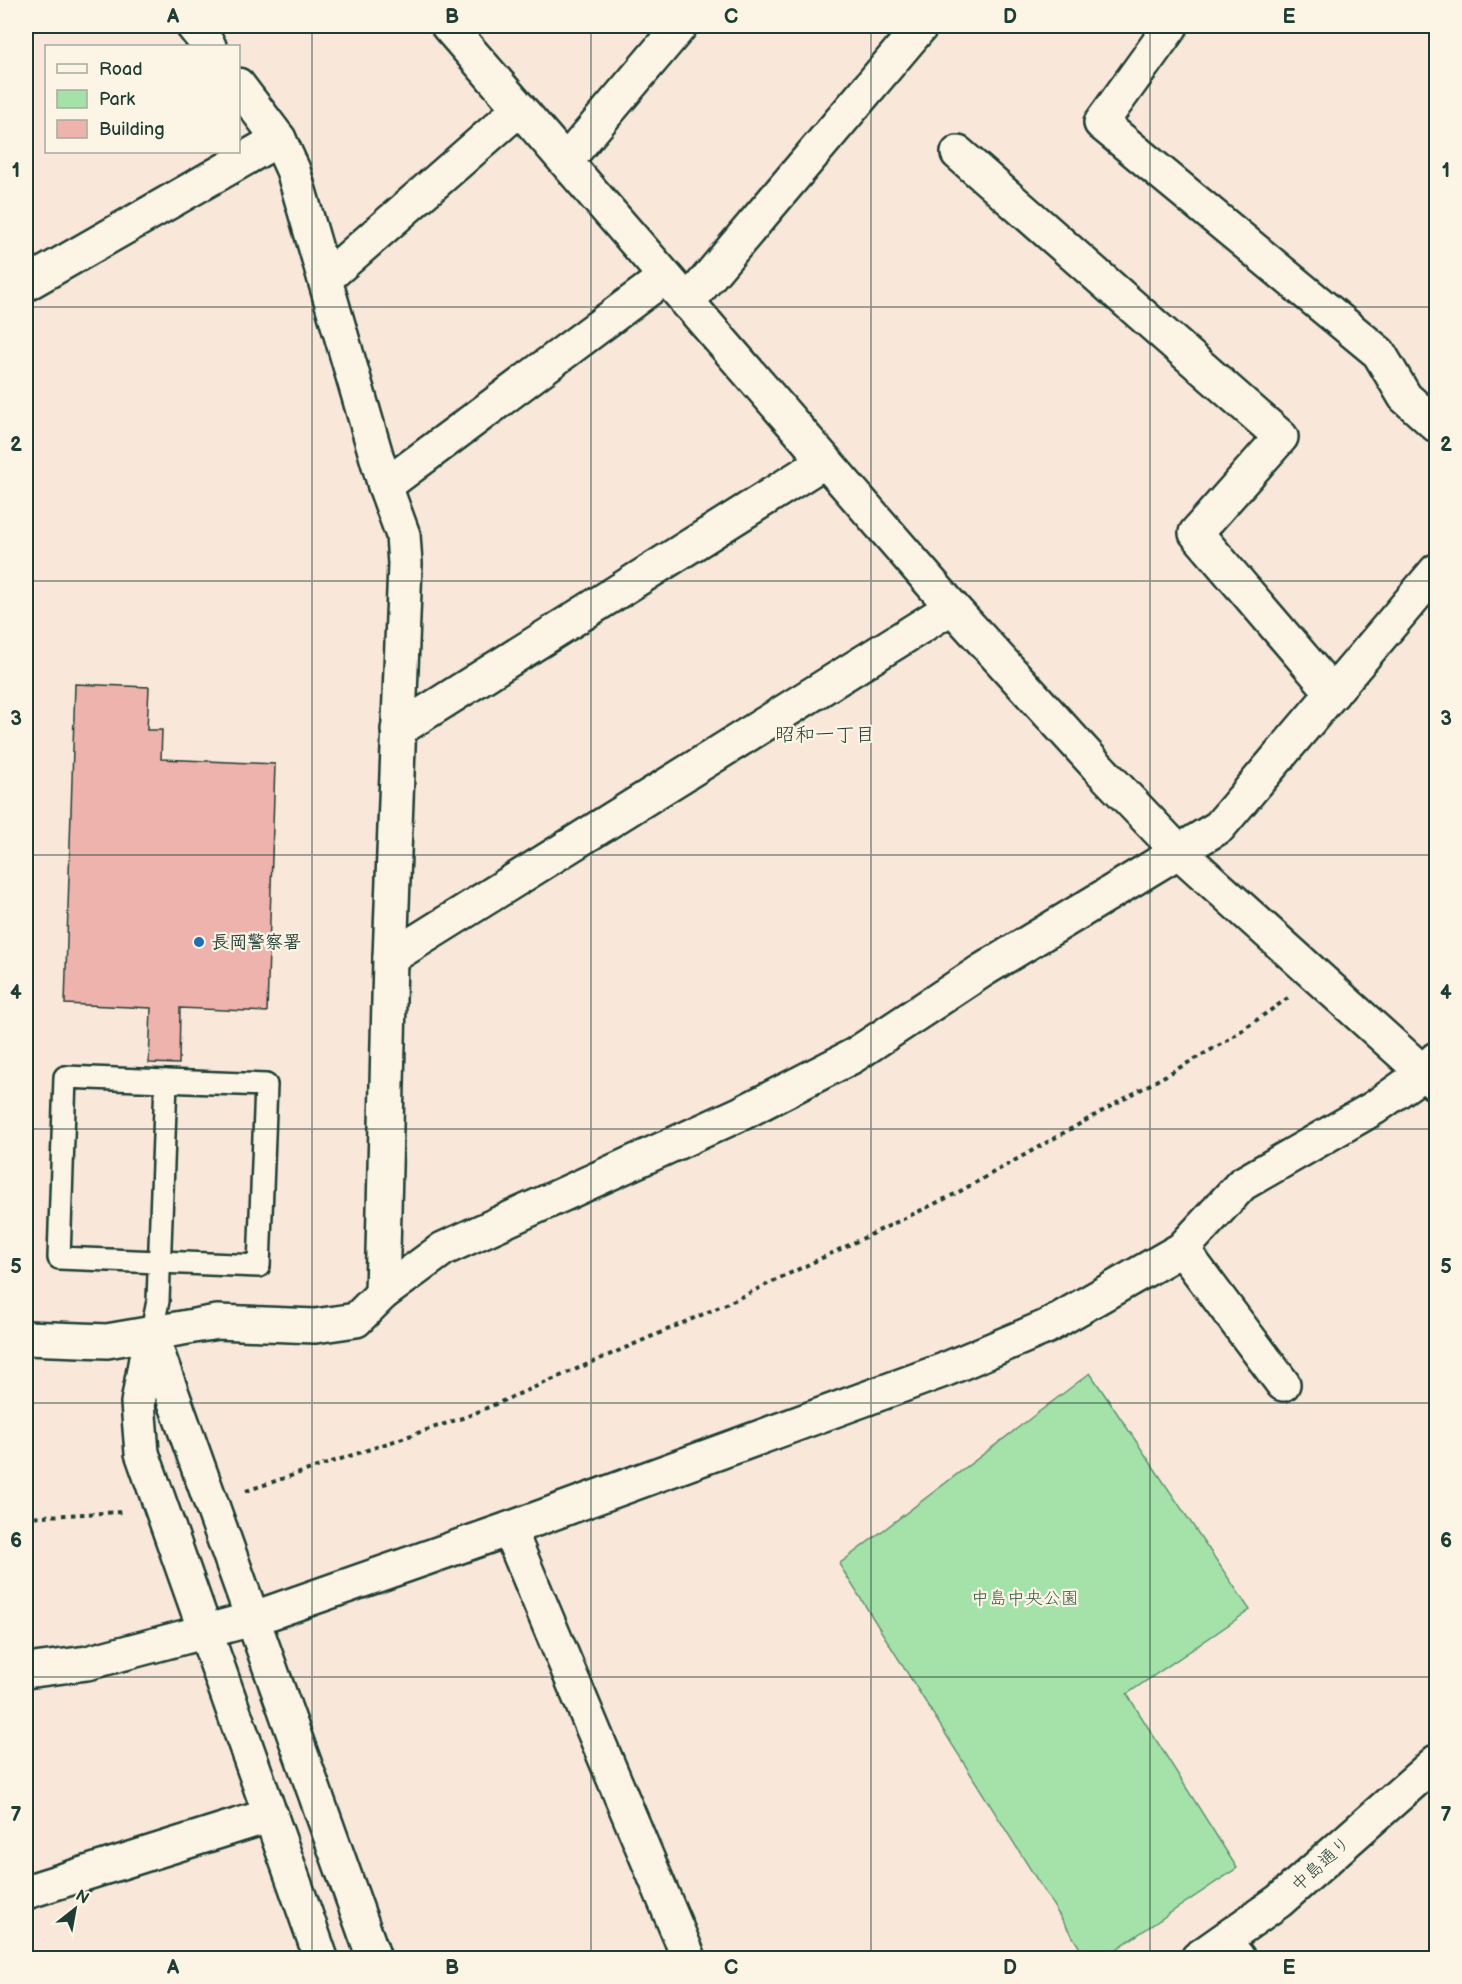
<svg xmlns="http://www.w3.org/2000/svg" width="1462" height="1984" font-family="'Balsamiq Sans','Klee One',sans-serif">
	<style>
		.green { fill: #a4e2aa; stroke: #62906f; stroke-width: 1.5 }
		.building { fill: #eeb3ac; stroke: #1f3d34; stroke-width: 1.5 }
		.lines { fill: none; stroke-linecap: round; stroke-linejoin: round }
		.service-casing { stroke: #1f3d34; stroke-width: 26 }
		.minor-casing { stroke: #1f3d34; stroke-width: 38 }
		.tertiary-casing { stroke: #1f3d34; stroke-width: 38 }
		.path { stroke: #1f3d34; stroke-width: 4; stroke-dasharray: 4.5 4.5; stroke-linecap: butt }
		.service { stroke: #fcf5e5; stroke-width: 21 }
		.minor { stroke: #fcf5e5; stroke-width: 33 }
		.tertiary { stroke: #fcf5e5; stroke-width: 33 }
		.grid { fill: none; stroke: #1f3d34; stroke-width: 1.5; stroke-opacity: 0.55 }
		.poi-dot { fill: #1f6fb2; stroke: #fcf5e5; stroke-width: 2 }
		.labels { text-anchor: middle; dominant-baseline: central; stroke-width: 4.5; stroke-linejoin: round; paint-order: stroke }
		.poi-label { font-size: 18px; font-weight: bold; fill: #1f3d34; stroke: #fcf5e5; text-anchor: start }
		.park-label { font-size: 18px; fill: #3a5e4c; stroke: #fcf5e5 }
		.street-label { font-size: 18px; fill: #1f3d34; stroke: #fcf5e5 }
		.neighbourhood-label { font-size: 20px; fill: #1f3d34; stroke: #fcf5e5 }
		.neatline { fill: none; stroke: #1f3d34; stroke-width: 2 }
		.grid-label { font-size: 20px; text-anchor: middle; font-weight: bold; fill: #1f3d34 }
	</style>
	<rect width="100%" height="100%" fill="#f9e8da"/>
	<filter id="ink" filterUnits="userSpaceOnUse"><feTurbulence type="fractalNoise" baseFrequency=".0167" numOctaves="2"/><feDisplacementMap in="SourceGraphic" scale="12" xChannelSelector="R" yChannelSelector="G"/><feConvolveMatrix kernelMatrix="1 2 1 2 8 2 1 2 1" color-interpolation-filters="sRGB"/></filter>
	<g filter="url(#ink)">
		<path class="green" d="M1090 1373 1250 1610 1127 1694 1237 1868 1103 1958H1086L839 1564Z"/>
		<path class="building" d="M75 684 149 687 147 730H162L161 759 275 764 267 1012 180 1008 179 1064 149 1063 151 1008 65 1004Z"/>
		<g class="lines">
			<g class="service-casing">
				<g id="service">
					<path d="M65 1077 266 1085 259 1266 59 1258Z"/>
					<path d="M151 1335 158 1301 166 1081"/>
				</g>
			</g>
			<g class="minor-casing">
				<g id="minor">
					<path d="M193 26 209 46"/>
					<path d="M448 26 952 607 1096 765 1177 850 1436 1084"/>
					<path d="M1171 26 1101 123 1379 353 1405 397 1436 425"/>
					<path d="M238 85 279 139 293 170 385 486 403 535 405 564 390 958 382 1294"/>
					<path d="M958 153 1281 437 1196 533 1333 693"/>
					<path d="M566 161 680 26"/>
					<path d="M325 279 519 109"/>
					<path d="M26 284 279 139"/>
					<path d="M687 303 921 26"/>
					<path d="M385 486 665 277"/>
					<path d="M398 730 825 461"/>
					<path d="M390 958 952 607"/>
					<path d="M1182 1249 1283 1384"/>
					<path d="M26 1338 107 1341 217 1322 315 1326 356 1320 382 1294 443 1249 742 1113 853 1056 983 970 1219 827 1436 571"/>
					<path d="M509 1529 689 1958"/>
					<path d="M26 1671 87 1663 252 1619 509 1529 944 1370 1046 1327 1182 1249 1242 1184 1374 1108 1423 1073 1436 1059"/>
					<path d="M26 1892 271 1815"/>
					<path d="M1225 1942 1238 1958"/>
				</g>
			</g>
			<g class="tertiary-casing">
				<g id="tertiary">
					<path d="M151 1335 374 1958"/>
					<path d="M150 1336 138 1403 142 1453 321 1958"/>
					<path d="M1198 1958 1279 1901 1436 1762"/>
				</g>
			</g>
			<g class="path">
				<path d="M246 1491 468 1416 722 1306 957 1193 1225 1042 1288 998"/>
				<path d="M26 1517 123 1512"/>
			</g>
			<use href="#service" class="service"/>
			<use href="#minor" class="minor"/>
			<use href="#tertiary" class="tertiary"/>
		</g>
	</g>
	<path class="grid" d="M312 26V1958M591 26V1958M871 26V1958M1150 26V1958M26 307H1436M26 581H1436M26 855H1436M26 1129H1436M26 1403H1436M26 1677H1436"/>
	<circle class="poi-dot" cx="199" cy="942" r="6"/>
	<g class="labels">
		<g class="poi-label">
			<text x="211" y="942">長岡警察署</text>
		</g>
		<g class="park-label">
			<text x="1025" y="1598">中島中央公園</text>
		</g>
		<g class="street-label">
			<text transform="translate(1321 1864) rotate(-42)">中島通り</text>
		</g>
		<g class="neighbourhood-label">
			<text x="825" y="735">昭和一丁目</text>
		</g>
	</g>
	<rect width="1462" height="1984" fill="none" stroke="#fcf5e5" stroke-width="66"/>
	<rect x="45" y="45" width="195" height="108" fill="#fcf5e5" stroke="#a4ab9e" stroke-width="1.5"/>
	<rect x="57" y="64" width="30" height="9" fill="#fcf5e5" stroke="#a4ab9e" stroke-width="1.5"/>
	<text x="99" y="75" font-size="18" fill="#1f3d34">Road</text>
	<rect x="57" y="90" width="30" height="18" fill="#a4e2aa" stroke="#a4ab9e" stroke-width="1.5"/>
	<text x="99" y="105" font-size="18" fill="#1f3d34">Park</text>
	<rect x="57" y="120" width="30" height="18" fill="#eeb3ac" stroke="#a4ab9e" stroke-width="1.5"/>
	<text x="99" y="135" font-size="18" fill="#1f3d34">Building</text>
	<g transform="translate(75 1909) rotate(31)" stroke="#fcf5e5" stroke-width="4.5" paint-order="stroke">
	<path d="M0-4.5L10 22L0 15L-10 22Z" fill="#1f3d34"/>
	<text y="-9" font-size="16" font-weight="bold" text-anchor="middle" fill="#1f3d34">N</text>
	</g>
	<rect x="33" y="33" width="1396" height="1918" class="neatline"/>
	<g class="grid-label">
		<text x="173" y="23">A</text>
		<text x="452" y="23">B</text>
		<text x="731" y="23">C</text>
		<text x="1010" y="23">D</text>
		<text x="1289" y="23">E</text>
		<text x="16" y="177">1</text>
		<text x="1446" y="177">1</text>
		<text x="16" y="451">2</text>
		<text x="1446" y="451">2</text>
		<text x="16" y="725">3</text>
		<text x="1446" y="725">3</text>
		<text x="16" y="999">4</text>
		<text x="1446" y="999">4</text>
		<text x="16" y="1273">5</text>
		<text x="1446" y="1273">5</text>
		<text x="16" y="1547">6</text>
		<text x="1446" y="1547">6</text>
		<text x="16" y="1821">7</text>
		<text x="1446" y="1821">7</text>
		<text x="173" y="1974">A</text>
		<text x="452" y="1974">B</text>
		<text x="731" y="1974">C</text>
		<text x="1010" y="1974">D</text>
		<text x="1289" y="1974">E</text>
	</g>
</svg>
